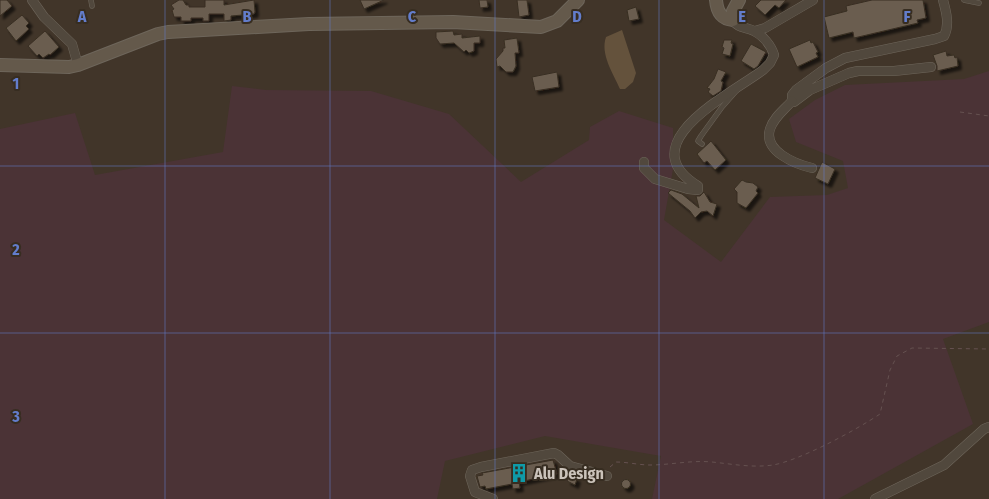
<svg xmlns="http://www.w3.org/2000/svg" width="989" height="499" font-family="'Fira Sans Condensed',sans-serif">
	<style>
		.green { fill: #4b3336 }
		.water { fill: #64523c }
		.building { fill: #6a5d4f; stroke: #392f23; filter: url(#shadow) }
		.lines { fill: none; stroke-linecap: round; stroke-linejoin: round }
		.lane-casing { stroke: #6e665b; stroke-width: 5.5 }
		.street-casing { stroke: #6e665b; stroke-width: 10 }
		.secondary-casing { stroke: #6e665b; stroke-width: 14 }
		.path { stroke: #655150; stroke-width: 1; stroke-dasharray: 4 4; stroke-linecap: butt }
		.lane { stroke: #51483d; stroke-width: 4.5 }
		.street { stroke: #51483d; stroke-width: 9 }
		.secondary { stroke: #64594b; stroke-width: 12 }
		.grid { fill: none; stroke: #637dcc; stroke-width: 1; stroke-opacity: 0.55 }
		.labels { text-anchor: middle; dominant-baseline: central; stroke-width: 4; stroke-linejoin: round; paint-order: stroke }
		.poi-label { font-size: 16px; font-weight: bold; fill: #cbc3ba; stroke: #372d21; text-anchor: start }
		.grid-label { font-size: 16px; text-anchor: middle; font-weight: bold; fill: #637dcc; stroke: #372d21; stroke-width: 4; stroke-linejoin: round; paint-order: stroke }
	</style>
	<defs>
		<filter id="shadow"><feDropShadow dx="3.5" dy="3.5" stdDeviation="1" flood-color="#0009"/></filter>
	</defs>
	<rect width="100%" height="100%" fill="#413529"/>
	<path class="green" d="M989 71V322L943 339 973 424 838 499H652L661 456 545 436 445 461 437 499H0V129L75 113 95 175 223 152 232 86 266 90 371 91 449 114 521 182 589 140 590 127 619 111 673 128V169L664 220 721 262 770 197 827 195 848 188 843 161 796 142 789 119 815 100 845 85 964 79Z"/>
	<path class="water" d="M622 30 636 73 633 82 625 89H620C613 73 600 54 606 37Z"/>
	<g class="building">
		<path d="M0 0H7L12 6 0 16Z"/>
		<path d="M179 0H183L186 5H189V7H205V0H224V5L254 0 255 12 254 14 231 16V20L224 21V14H209V21H203V18H191V21H181V17H174L172 10 174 9 171 5Z"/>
		<path d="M360 0H384L364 9Z"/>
		<path d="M479 0H487L488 7 480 8Z"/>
		<path d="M517 0H527L529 15 519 17Z"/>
		<path d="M761 0H786L779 8 775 5 765 15 755 6Z"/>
		<path d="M872 0H923L926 18 917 20 918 23 854 38 853 32 829 38 824 17 847 11 846 6Z"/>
		<path d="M636 7 639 19 629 21 627 10Z"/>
		<path d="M22 15 29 23 26 26 29 29 16 41 6 28Z"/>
		<path d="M45 31 59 47 50 55 49 54 43 58 39 54 37 56 28 46Z"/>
		<path d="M453 31 454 35 462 34V38L480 36V43H474V51L469 53 466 50 464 52 454 43 440 44 436 38V32Z"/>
		<path d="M517 38 519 53H515L516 66 513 72H506L500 66 497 67 496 59 503 51V48H505L504 40Z"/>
		<path d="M724 40H732L731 43 733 44 730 56 722 54 724 48 722 47Z"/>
		<path d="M810 40 811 43 813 42 818 52 816 53 818 57 797 67 789 49Z"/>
		<path d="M751 44 766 52 758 66 754 69 741 61Z"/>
		<path d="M946 51 947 56 954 55 955 58 957 57 958 66 937 71V66L933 55Z"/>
		<path d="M718 69 726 72 721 81 723 82 721 91 713 96 708 92 710 89 707 88 714 79Z"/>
		<path d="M557 72 559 87 535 91 532 77Z"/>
		<path d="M711 141 726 160 715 170 707 161 704 163 697 154Z"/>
		<path d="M822 162 835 169 828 184 815 178Z"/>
		<path d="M742 180 746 182 753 183 758 187 756 191 758 193 746 208 737 203V192L734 189Z"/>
		<path d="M671 190 682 194 699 208 696 196H700L704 192 710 202 717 204 713 216 707 211 701 212 695 218 690 211 668 193Z"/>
		<path d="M553 460 557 474 519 482 520 488 513 489 512 484 486 489 485 486 480 487 477 476 483 475 482 473Z"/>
		<path d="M570 476 577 479 575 485 567 481Z"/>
		<circle cx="626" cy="484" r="4.5"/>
	</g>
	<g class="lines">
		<g class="lane-casing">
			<g id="lane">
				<path d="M91 0 92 6"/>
				<path d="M964 0 979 3"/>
				<path d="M702 144 698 141 701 136 722 107 737 90"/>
			</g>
		</g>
		<g class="street-casing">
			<g id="street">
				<path d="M32 0 44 17 72 44 78 65"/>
				<path d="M755 31 765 28 813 0"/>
				<path d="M931 67 894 71H858L849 73 810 90 794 102 792 101V95L796 90 826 68 845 58 935 39 944 36C950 25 946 11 943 0"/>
				<path d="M792 101C784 110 774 117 770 129 763 151 795 164 812 168"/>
				<path d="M644 162V168L655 179 688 189 698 190V186C628 143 733 93 763 70L770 63 774 55C771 45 763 36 754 31 746 27 737 28 733 20"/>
				<path d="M493 499 475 492 470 476 472 470 481 467 554 453 558 455 570 466 607 476"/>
				<path d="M875 499 944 465 984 429 989 427"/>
			</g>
		</g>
		<g class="secondary-casing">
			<g id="secondary">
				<path d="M716 0C717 12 721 19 733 20V11L739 0"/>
				<path d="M0 65 69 67 78 65 158 34 168 32 309 24 453 22 541 27 557 21 578 0"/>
			</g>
		</g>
		<g class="path">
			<path d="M960 112 989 116"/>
			<path d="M610 467 616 462C627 462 639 465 650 465 670 465 691 460 712 462 732 464 752 468 773 465 801 460 856 430 880 414L890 370 897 356 912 348 989 349"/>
		</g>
		<use href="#lane" class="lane"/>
		<use href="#street" class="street"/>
		<use href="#secondary" class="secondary"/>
	</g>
	<path class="grid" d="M165 0V499M330 0V499M495 0V499M659 0V499M824 0V499M0 166H989M0 333H989"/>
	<defs>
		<g id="building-bare" transform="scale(1.5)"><path d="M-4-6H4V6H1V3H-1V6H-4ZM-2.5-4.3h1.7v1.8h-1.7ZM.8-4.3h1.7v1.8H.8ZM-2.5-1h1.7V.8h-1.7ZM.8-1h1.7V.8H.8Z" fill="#0f9aa8" stroke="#372d21" stroke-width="2.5" paint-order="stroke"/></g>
	</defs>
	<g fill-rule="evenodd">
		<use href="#building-bare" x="519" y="473"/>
	</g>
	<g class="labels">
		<g class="poi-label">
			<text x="534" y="473">Alu Design</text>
		</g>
	</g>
	<g class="grid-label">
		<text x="82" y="22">A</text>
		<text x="247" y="22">B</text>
		<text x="412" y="22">C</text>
		<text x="577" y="22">D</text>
		<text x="742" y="22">E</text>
		<text x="907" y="22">F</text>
		<text x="16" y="89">1</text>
		<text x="16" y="255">2</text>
		<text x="16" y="422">3</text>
	</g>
</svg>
